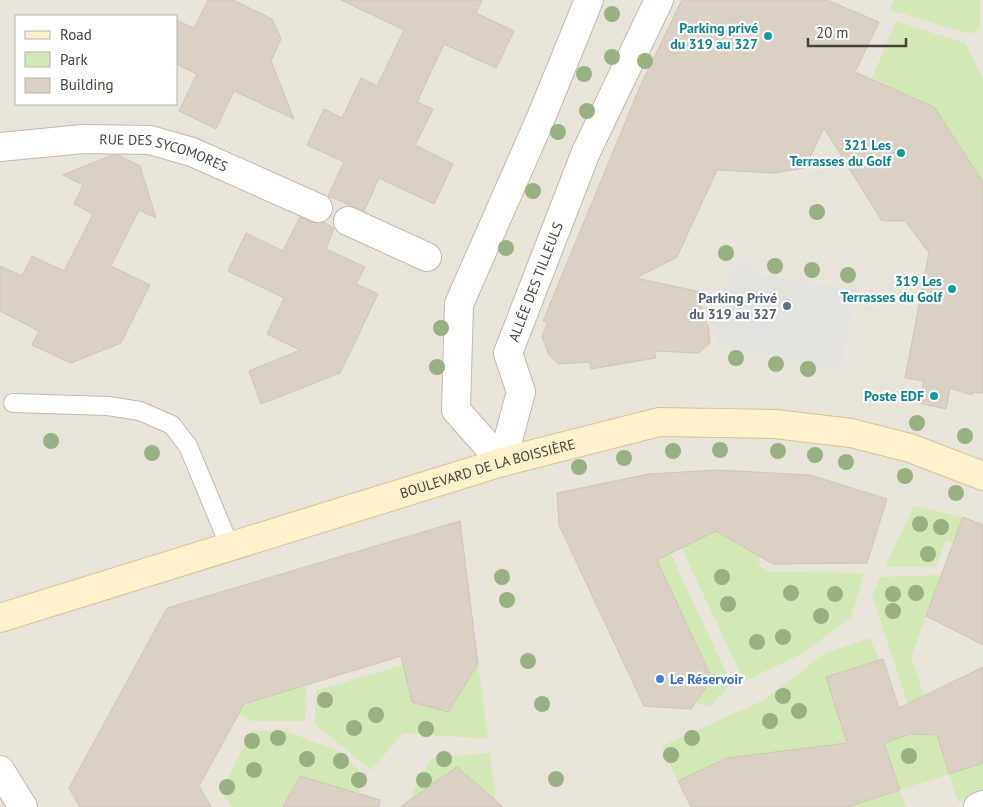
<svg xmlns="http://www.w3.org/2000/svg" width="983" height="807" font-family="'PT Sans',sans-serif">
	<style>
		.residential { fill: #e9e4d9; fill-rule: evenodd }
		.green { fill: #d2e8b5 }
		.parking { fill: #e4e2df }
		.building { fill: #dad0c3; stroke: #d1c5b3 }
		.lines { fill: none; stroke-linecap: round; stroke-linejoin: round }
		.lane-casing { stroke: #c1b9ad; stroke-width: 20 }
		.street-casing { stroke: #c1b9ad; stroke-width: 30 }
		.secondary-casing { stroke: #d4c49b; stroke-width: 30 }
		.lane { stroke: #fff; stroke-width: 18 }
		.street { stroke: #fff; stroke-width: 28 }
		.secondary { stroke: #fef1cc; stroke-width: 28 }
		.tree { fill: #98b182 }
		.culture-dot { fill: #0f9aa8; stroke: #fff; stroke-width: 2 }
		.service-dot { fill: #5c6f8a; stroke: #fff; stroke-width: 2 }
		.shop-dot { fill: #3f7fe0; stroke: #fff; stroke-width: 2 }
		.labels { text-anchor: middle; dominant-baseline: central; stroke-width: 4.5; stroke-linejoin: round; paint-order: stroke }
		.culture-label { font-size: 14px; font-weight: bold; fill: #0d838f; stroke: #fff; text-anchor: end }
		.street-label { font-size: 14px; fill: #494239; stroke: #fff }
		.service-label { font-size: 14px; font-weight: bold; fill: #4e5e75; stroke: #fff; text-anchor: end }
		.shop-label { font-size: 14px; font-weight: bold; fill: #366cbe; stroke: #fff; text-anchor: start }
	</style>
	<rect width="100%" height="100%" fill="#f5f2eb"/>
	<path class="residential" d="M0 0H983V807H0ZM16 16H176V104H16Z"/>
	<g class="green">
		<path d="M894 0H980V28L973 33 964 32 890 10Z"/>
		<path d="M896 21 965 43 983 80V182L934 107 872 79Z"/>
		<path d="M914 506 963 517 953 543 946 540 936 566 885 567Z"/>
		<path d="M716 531 760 556 759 566 770 572 864 573 851 617 802 654 744 681 681 547Z"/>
		<path d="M670 553 731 683 710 707 696 703 712 679 656 559Z"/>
		<path d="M941 575 911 656 949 773 983 763V794L958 802 949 774 900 790 906 807H847L900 790 884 743 917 733 872 595 881 577Z"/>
		<path d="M870 638 879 660 826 678 847 744 678 781 662 746 762 701 824 654Z"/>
		<path d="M478 664 488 739 403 733 371 770 315 724 316 691 403 665 412 702 448 712Z"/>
		<path d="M306 684 305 721H252L238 714 244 704Z"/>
		<path d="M252 731H285L338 751 365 776 356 801 283 807H232L221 791Z"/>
		<path d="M490 753 496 801 457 767 413 798 412 794 432 758Z"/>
	</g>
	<path class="parking" d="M739 258 748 263 755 271 767 276 859 289 839 371 717 344 712 323 727 282Z"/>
	<g class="building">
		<path d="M208 0H233L272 19 281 39 271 61 294 119 234 91 216 129 179 111 197 74 176 64V20L194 28Z"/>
		<path d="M341 0H482L476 13 514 31 496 68 444 44 417 102 433 109 415 145 453 164 434 204 379 178 364 211 328 196 344 162 307 145 324 109 342 118 361 78 377 86 404 30Z"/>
		<path d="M682 0H827L879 22 855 72 934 107 983 182V393L973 392 972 395 950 388 946 409 918 403 924 381 905 378 929 253 905 221H882L824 128 805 168 773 173 717 170 677 257 636 278 700 292 703 319 708 325 710 343 699 353 654 351 656 358 591 369 589 362 559 364 549 355 542 337 547 323 543 321 642 82Z"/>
		<path d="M112 155H118L140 166 156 218 139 210 111 266 150 285 121 343 71 363 32 345 39 331 0 311V266L22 276 32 256 64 271 93 214 74 204 83 185 63 175Z"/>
		<path d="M300 217 312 222H323L334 228 326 249 365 267 356 284 378 294 340 373 261 404 249 371 300 350 267 334 284 298 228 271 246 233 283 251Z"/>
		<path d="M716 470 810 475 887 499 867 563 773 564 716 531 657 560 712 679 691 709 644 706 559 525 557 493 649 474Z"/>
		<path d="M963 517 983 525V645L926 616Z"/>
		<path d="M460 521 478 664 448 712 412 702 401 656 244 704 199 786 211 807H80L69 788 167 608Z"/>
		<path d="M883 659 899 708 983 667V763L949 774 937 735 911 734 884 743 900 790 847 807H691L678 781 727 758 847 743 826 677Z"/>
		<path d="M457 767 503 807H400Z"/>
		<path d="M300 776 380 800 379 807H283Z"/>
	</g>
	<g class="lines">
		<g class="lane-casing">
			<path id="lane" d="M13 403 108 406 140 411 172 425 188 446 230 547"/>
		</g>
		<g class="street-casing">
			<g id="street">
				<path id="s1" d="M0 147 83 139 150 140 192 152 318 208"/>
				<path d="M348 221 427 257"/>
				<path d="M502 462 456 410 459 304 540 120 589 0"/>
				<path id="s2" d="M502 462 521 392 508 353 586 152 659 0"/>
				<path d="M0 770 23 807"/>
				<path d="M978 807 983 805"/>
			</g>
		</g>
		<g class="secondary-casing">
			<g id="secondary">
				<path id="s3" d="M0 618 502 462 659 422 775 424 851 433 910 448 983 476"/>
			</g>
		</g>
		<use href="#lane" class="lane"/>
		<use href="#street" class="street"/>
		<use href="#secondary" class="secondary"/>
	</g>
	<g class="tree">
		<circle cx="612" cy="14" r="8"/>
		<circle cx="612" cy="57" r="8"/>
		<circle cx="645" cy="61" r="8"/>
		<circle cx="584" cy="74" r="8"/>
		<circle cx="587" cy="111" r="8"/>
		<circle cx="558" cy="132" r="8"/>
		<circle cx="533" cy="191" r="8"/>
		<circle cx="817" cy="212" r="8"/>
		<circle cx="506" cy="248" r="8"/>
		<circle cx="726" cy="253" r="8"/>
		<circle cx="775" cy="266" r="8"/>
		<circle cx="812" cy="270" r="8"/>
		<circle cx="848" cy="275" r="8"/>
		<circle cx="441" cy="328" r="8"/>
		<circle cx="736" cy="358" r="8"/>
		<circle cx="776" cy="364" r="8"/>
		<circle cx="437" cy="367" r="8"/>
		<circle cx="808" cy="369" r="8"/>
		<circle cx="917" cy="423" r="8"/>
		<circle cx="965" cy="436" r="8"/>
		<circle cx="51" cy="441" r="8"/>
		<circle cx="720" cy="450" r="8"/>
		<circle cx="673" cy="451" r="8"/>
		<circle cx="778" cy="451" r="8"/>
		<circle cx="152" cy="453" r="8"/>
		<circle cx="815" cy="455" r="8"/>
		<circle cx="624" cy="458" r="8"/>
		<circle cx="846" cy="462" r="8"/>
		<circle cx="579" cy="467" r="8"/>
		<circle cx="905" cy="476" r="8"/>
		<circle cx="956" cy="493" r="8"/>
		<circle cx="920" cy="524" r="8"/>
		<circle cx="941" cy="527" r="8"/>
		<circle cx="928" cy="554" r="8"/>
		<circle cx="502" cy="577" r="8"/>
		<circle cx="722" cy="577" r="8"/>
		<circle cx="791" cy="593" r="8"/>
		<circle cx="916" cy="593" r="8"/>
		<circle cx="835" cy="594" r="8"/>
		<circle cx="893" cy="594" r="8"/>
		<circle cx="507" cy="600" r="8"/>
		<circle cx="728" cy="604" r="8"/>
		<circle cx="893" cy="611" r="8"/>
		<circle cx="821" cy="616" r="8"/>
		<circle cx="783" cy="637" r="8"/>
		<circle cx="757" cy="642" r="8"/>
		<circle cx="528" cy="661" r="8"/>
		<circle cx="783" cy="696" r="8"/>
		<circle cx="325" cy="700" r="8"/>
		<circle cx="542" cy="704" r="8"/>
		<circle cx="799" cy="711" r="8"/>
		<circle cx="376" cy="715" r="8"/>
		<circle cx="770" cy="721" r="8"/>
		<circle cx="354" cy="728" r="8"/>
		<circle cx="426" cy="729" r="8"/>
		<circle cx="278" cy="738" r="8"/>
		<circle cx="692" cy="738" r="8"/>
		<circle cx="252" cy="741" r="8"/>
		<circle cx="671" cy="755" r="8"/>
		<circle cx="909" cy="756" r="8"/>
		<circle cx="307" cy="759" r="8"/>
		<circle cx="444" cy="759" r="8"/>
		<circle cx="341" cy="761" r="8"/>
		<circle cx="254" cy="770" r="8"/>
		<circle cx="556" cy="779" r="8"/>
		<circle cx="359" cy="780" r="8"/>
		<circle cx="424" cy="780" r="8"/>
		<circle cx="227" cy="787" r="8"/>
	</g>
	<g class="culture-dot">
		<circle cx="768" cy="36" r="5"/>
		<circle cx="901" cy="153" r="5"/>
		<circle cx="952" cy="289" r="5"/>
		<circle cx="934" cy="396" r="5"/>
	</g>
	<circle class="service-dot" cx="787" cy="306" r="5"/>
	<circle class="shop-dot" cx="660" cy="679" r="5"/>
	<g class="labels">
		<g class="culture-label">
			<text x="758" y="28">Parking privé<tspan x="758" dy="16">du 319 au 327</tspan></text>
			<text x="891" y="145">321 Les<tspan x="891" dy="16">Terrasses du Golf</tspan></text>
			<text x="942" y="281">319 Les<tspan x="942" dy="16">Terrasses du Golf</tspan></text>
			<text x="924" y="396">Poste EDF</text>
		</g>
		<g class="street-label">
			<text stroke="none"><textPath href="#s1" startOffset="166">RUE DES SYCOMORES</textPath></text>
			<text stroke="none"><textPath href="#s2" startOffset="190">ALLÉE DES TILLEULS</textPath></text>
			<text stroke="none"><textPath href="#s3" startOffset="510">BOULEVARD DE LA BOISSIÈRE</textPath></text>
		</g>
		<g class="service-label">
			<text x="777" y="298">Parking Privé<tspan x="777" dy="16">du 319 au 327</tspan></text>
		</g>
		<g class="shop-label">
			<text x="670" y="679">Le Réservoir</text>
		</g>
	</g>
	<rect x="15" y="15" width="162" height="90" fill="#ffffff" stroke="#b6b3b0"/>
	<rect x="25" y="31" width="25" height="8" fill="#fef1cc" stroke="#b6b3b0"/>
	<text x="60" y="40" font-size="15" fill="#494239">Road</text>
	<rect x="25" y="52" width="25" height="15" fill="#d2e8b5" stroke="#b6b3b0"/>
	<text x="60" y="65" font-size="15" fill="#494239">Park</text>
	<rect x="25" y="78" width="25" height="15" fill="#dad0c3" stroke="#b6b3b0"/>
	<text x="60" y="90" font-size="15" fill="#494239">Building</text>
	<path d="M808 38v8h98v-8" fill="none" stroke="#494239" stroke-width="2.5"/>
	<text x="816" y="38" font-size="15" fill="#494239" stroke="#ffffff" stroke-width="4" paint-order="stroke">20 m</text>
</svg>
